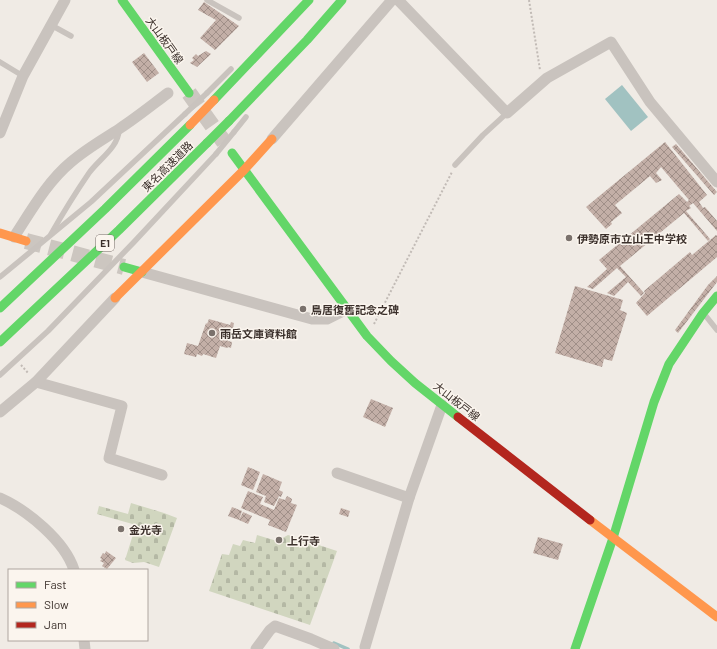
<svg xmlns="http://www.w3.org/2000/svg" width="717" height="649" font-family="Barlow,'Noto Sans JP',sans-serif">
	<style>
		.cemetery { fill: url(#cemetery-stones) }
		.water { fill: #a1c2c1 }
		.lines { fill: none; stroke-linecap: round; stroke-linejoin: round }
		.stream { stroke: #a1c2c1; stroke-width: 3.5 }
		.building { fill: url(#building-cross-hatch) }
		.secondary-tunnel { stroke: #ccc6c0; stroke-width: 16; stroke-dasharray: 16 8; stroke-linecap: butt }
		.path { stroke: #c2bbb6; stroke-width: 2; stroke-dasharray: 2 2; stroke-linecap: butt }
		.lane { stroke: #c9c3be; stroke-width: 5.5 }
		.street { stroke: #c9c3be; stroke-width: 11 }
		.fast { stroke: #63d668; stroke-width: 9 }
		.slow { stroke: #ff974d; stroke-width: 9 }
		.jam { stroke: #b3261e; stroke-width: 9 }
		.lane-bridge { stroke: #c9c3be; stroke-width: 5.5 }
		.fast-bridge { stroke: #63d668; stroke-width: 9 }
		.slow-bridge { stroke: #ff974d; stroke-width: 9 }
		.poi-dot { fill: #7a716c; stroke: #fbf5ee; stroke-width: 1.5 }
		.labels { text-anchor: middle; dominant-baseline: central; stroke-width: 3; stroke-linejoin: round; paint-order: stroke }
		.shield { fill: #fbf5ee; stroke: #756b66; stroke-width: 1 }
		.shield-label { font-size: 10px; font-weight: bold; fill: #3b302b }
		.street-label { font-size: 11px; fill: #3b302b; stroke: #fbf5ee }
		.poi-label { font-size: 11px; font-weight: bold; fill: #3b302b; stroke: #fbf5ee; text-anchor: start }
	</style>
	<defs>
		<pattern id="cemetery-stones" width="16" height="16" patternUnits="userSpaceOnUse"><rect width="16" height="16" fill="#d1d6bf"/><path d="M2 7V4a2 2 0 0 1 4 0v3zM10 15v-3a2 2 0 0 1 4 0v3z" fill="#b4b8a4"/></pattern>
		<pattern id="building-cross-hatch" width="8" height="8" patternUnits="userSpaceOnUse"><rect width="8" height="8" fill="#c3afa7"/><path d="M0 0l8 8M0 8l8-8" fill="none" stroke="#a08f88"/></pattern>
	</defs>
	<rect width="100%" height="100%" fill="#f0ebe5"/>
	<g class="cemetery">
		<path d="M131 503 164 513 177 518 159 567 144 562 133 563 125 560 136 525 97 514 99 506 128 514Z"/>
		<path d="M257 535 277 541 288 535 337 551 310 625 209 591 222 554 229 555 233 544 240 546 243 540 255 543Z"/>
	</g>
	<path class="water" d="M622 85 648 117 631 131 605 99Z"/>
	<g class="lines">
		<path class="stream" d="M334 643 348 649"/>
	</g>
	<g class="building">
		<path d="M204 2 239 26 215 50 200 38 216 20 198 10Z"/>
		<path d="M206 51 211 54 197 67 190 63 194 60 192 58 196 54 198 56Z"/>
		<path d="M144 53 159 73 147 82 132 62Z"/>
		<path d="M665 142 707 195 699 202 703 208 705 207 717 221V231L693 203 689 206 691 208 686 211 710 239 708 241 684 213 620 266 644 293 641 296 628 282 614 296 607 293 626 277 617 268 593 289 587 287 607 269 599 260 679 194 687 202 689 200 661 167 656 173 662 180 656 183 650 176 615 205 622 213 611 222 612 224 606 229 586 207Z"/>
		<path d="M676 144 717 192 714 195 672 147Z"/>
		<path d="M716 235 717 236V257L647 316 636 303 645 293 644 291 690 252 692 255Z"/>
		<path d="M717 276V282L678 333 675 330 708 285Z"/>
		<path d="M575 286 623 300 620 310 627 313 612 361 604 359 602 367 555 353Z"/>
		<path d="M209 319 230 325 231 322 234 323 233 328 238 329 235 339 229 337 228 341 232 342 231 348 228 347 227 348 220 346 216 358 203 354 202 356 197 354 196 357 184 354 187 343 198 346 206 323 207 324Z"/>
		<path d="M371 399 393 408 385 427 363 417Z"/>
		<path d="M248 467 260 472 253 490 241 485Z"/>
		<path d="M263 474 282 482 279 490 283 492 281 497 279 496 274 506 264 502 266 496 256 492Z"/>
		<path d="M248 491 263 497 260 504 274 510 279 498 285 500 287 496 292 499 291 503 297 505 286 532 268 525 270 520 241 508Z"/>
		<path d="M232 507 242 511 239 520 228 516Z"/>
		<path d="M341 508 350 511 348 517 339 514Z"/>
		<path d="M243 512 252 516 248 524 239 520Z"/>
		<path d="M538 537 563 544 558 560 533 553Z"/>
		<path d="M106 551 116 558 107 569 102 566 104 563 100 561 102 559 100 558 103 553 105 554Z"/>
	</g>
	<g class="lines">
		<g class="secondary-tunnel">
			<path d="M189 93 224 142"/>
			<path d="M26 241 124 267"/>
		</g>
		<g class="path">
			<path d="M529 0 540 70"/>
			<path d="M374 324 452 172"/>
			<path d="M21 365 29 374"/>
		</g>
		<g class="lane">
			<path d="M207 0 239 18"/>
			<path d="M51 25 71 36"/>
			<path d="M0 62 23 76"/>
			<path d="M207 93 231 69"/>
			<path d="M234 132 246 117"/>
			<path d="M455 165 483 135 507 113"/>
			<path d="M51 234C63 213 76 192 89 173 99 159 118 148 119 130"/>
			<path d="M0 277 91 202 185 114"/>
			<path d="M705 315 717 330"/>
			<path d="M0 375 48 331 134 242 216 154"/>
		</g>
		<g class="street">
			<path d="M398 0 507 113 547 78 611 42 650 102 717 182"/>
			<path d="M0 133 23 76 65 0"/>
			<path d="M272 139 392 0"/>
			<path d="M14 237C31 211 47 182 71 162 86 149 102 140 119 129 136 118 152 105 168 93"/>
			<path d="M142 272 312 319H327L347 309"/>
			<path d="M36 382 122 406 109 458 162 475"/>
			<path d="M0 412 36 382 115 298"/>
			<path d="M337 473 409 498"/>
			<path d="M0 498C27 510 65 541 74 570"/>
			<path d="M84 640 85 649"/>
			<path d="M365 647 409 498 442 405"/>
			<path d="M256 649 270 630 275 626 311 639 334 649"/>
		</g>
		<g class="fast">
			<path d="M122 0 189 93"/>
			<path d="M214 100 309 0"/>
			<path d="M229 121 307 40 342 0"/>
			<path d="M232 153 367 336 391 361 415 383 458 417"/>
			<path d="M124 267 142 272"/>
			<path d="M0 308 105 209 190 125"/>
			<path d="M0 342 119 230 207 143"/>
			<path d="M575 649 613 538 654 402 669 364 703 313 717 296"/>
		</g>
		<g class="slow">
			<path d="M0 233 26 241"/>
			<path d="M115 298 244 170 272 139"/>
			<path d="M590 520 717 617"/>
		</g>
		<path class="jam" d="M458 417 590 520"/>
		<g class="lane-bridge">
			<path d="M185 114 207 93"/>
			<path d="M216 154 234 132"/>
		</g>
		<path class="fast-bridge" d="M207 143 229 121"/>
		<path class="slow-bridge" d="M190 125 214 100"/>
	</g>
	<g class="poi-dot">
		<circle cx="569" cy="238" r="4"/>
		<circle cx="303" cy="309" r="4"/>
		<circle cx="212" cy="333" r="4"/>
		<circle cx="121" cy="529" r="4"/>
		<circle cx="279" cy="540" r="4"/>
	</g>
	<g class="labels">
		<rect class="shield" x="96" y="235" width="18" height="16" rx="3"/>
		<g class="shield-label">
			<text x="105" y="243">E1</text>
		</g>
		<g class="street-label">
			<text transform="translate(165 40) rotate(54)">大山板戸線</text>
			<text transform="translate(167 166) rotate(-45)">東名高速道路</text>
			<text transform="translate(457 401) rotate(38)">大山板戸線</text>
		</g>
		<g class="poi-label">
			<text x="577" y="238">伊勢原市立山王中学校</text>
			<text x="311" y="309">鳥居復舊記念之碑</text>
			<text x="220" y="333">雨岳文庫資料館</text>
			<text x="129" y="529">金光寺</text>
			<text x="287" y="540">上行寺</text>
		</g>
	</g>
	<rect x="8" y="569" width="140" height="72" fill="#fbf5ee" stroke="#aea6a0"/>
	<rect x="16" y="582" width="20" height="6" fill="#63d668" stroke="#aea6a0"/>
	<text x="44" y="589" font-size="12" fill="#3b302b">Fast</text>
	<rect x="16" y="602" width="20" height="6" fill="#ff974d" stroke="#aea6a0"/>
	<text x="44" y="609" font-size="12" fill="#3b302b">Slow</text>
	<rect x="16" y="622" width="20" height="6" fill="#b3261e" stroke="#aea6a0"/>
	<text x="44" y="629" font-size="12" fill="#3b302b">Jam</text>
</svg>
